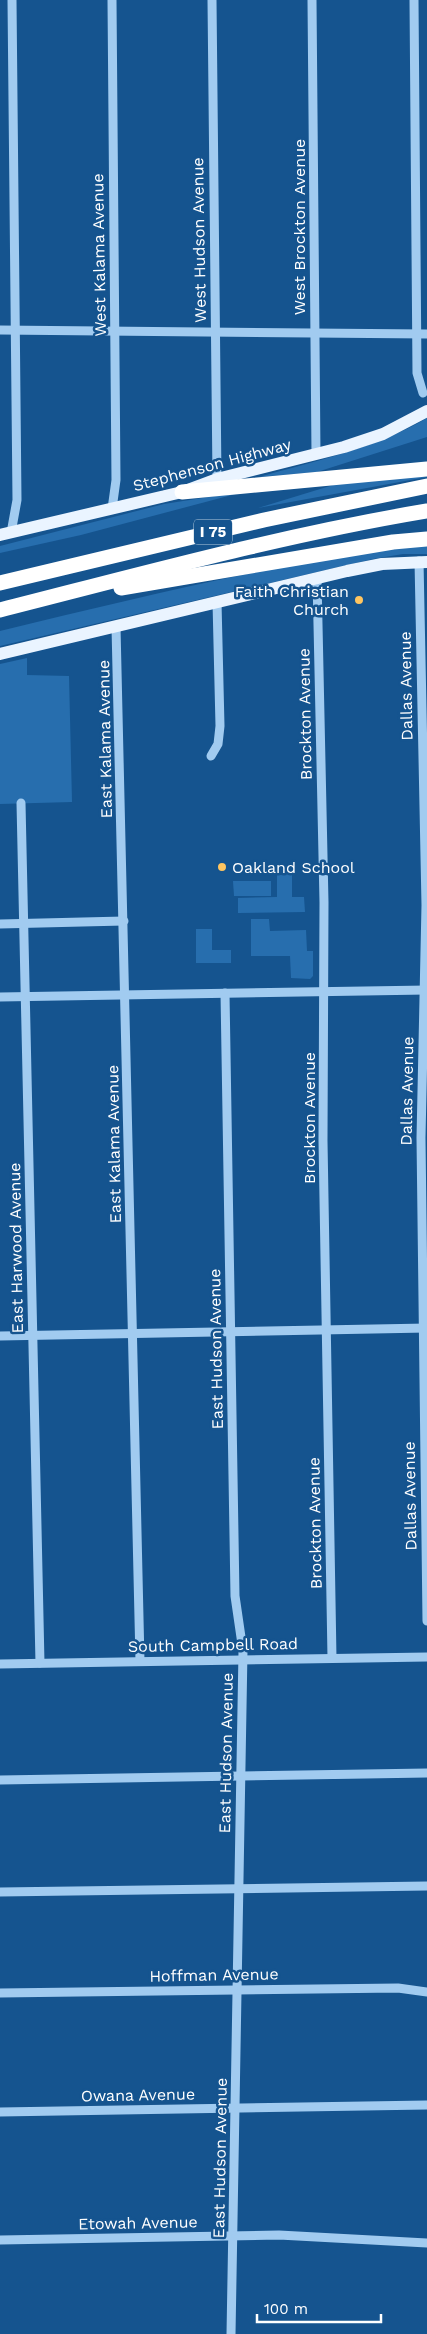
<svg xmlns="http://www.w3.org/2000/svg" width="427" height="2334" font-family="'Work Sans',sans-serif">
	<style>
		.green { fill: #276eae }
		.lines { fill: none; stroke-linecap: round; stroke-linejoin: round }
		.minor { stroke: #a1cbf0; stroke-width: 9 }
		.major { stroke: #eaf4ff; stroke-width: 12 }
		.highway { stroke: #fff; stroke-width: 15 }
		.poi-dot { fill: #ffc560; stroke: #15548f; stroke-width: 2 }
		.labels { text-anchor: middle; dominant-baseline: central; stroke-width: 5; stroke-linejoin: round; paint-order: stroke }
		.shield { fill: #15548f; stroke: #b9ccdd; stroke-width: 1 }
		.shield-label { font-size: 15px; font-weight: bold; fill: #fff }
		.street-label { font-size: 16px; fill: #fff; stroke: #15548f }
		.poi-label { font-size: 16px; fill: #fff; stroke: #15548f; text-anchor: end }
	</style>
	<rect width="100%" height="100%" fill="#15548f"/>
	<g class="green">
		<path d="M427 418V437L317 472 259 477C315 461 376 448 427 418Z"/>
		<path d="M411 476 427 477 258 508 343 482Z"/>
		<path d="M247 491 81 535 0 553V546L164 504Z"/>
		<path d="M427 545V554H403L373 559 0 646V631C141 597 283 561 427 545Z"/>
		<path d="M27 658V675L69 676 72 802 0 804V664Z"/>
		<path d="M277 874H292V897H304L305 912 238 913V898L277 897Z"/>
		<path d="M233 881H271V896H234Z"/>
		<path d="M251 919H269L270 931 306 930 307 951H313V976L310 979 291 978 290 956H251Z"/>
		<path d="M196 929H212V950H231V963H196Z"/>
	</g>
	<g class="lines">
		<g class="minor">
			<path d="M212 0 217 479"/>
			<path d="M312 0 316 454"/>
			<path d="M414 0 417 373 423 393"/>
			<path d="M0 330 427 334"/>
			<path d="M112 509 116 480 112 0"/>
			<path d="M11 533 17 500 12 0"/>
			<path d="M419 561 426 905 421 1138 427 1621"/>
			<path d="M317 578 324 902 323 1141 332 1658"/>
			<path d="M116 627 140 1661"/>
			<path d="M211 756 218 744 220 726 217 602"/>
			<path d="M21 803 40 1663"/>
			<path d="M0 924 124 921"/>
			<path d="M225 993 235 1596 243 1651 231 2334"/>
			<path d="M0 997 427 990"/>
			<path d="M0 1336 427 1328"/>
			<path d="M0 1664 427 1657"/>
			<path d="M0 1780 427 1773"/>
			<path d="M0 1892 427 1886"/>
			<path d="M0 1993 398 1988 427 1992"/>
			<path d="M0 2112 427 2105"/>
			<path d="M0 2240 279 2235 427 2243"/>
		</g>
		<g class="major">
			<path d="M0 535 182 492 217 479 344 447 383 434 427 411"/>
			<path d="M0 654 347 571 382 564 427 562"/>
		</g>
		<g class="highway">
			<path d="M182 492 427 469"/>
			<path d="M0 583 264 520 427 486"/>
			<path d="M121 588 393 542 427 539"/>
			<path d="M0 610C142 574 283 535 427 511"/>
		</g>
	</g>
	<g class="poi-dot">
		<circle cx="359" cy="600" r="5"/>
		<circle cx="222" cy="867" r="5"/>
	</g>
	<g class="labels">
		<rect class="shield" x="194" y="519.5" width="38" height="25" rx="4"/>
		<g class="shield-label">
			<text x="213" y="532">I 75</text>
		</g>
		<g class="street-label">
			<text transform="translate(299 227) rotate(-90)">West Brockton Avenue</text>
			<text transform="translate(199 240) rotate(-91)">West Hudson Avenue</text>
			<text transform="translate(99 255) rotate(-91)">West Kalama Avenue</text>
			<text transform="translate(212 465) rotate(-15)">Stephenson Highway</text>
			<text transform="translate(406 686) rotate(-91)">Dallas Avenue</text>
			<text transform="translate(305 714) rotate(-91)">Brockton Avenue</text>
			<text transform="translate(105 739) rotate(-91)">East Kalama Avenue</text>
			<text transform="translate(407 1091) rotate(-89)">Dallas Avenue</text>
			<text transform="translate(309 1118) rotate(-90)">Brockton Avenue</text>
			<text transform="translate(114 1144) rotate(-91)">East Kalama Avenue</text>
			<text transform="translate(16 1248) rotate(-91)">East Harwood Avenue</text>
			<text transform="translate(216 1349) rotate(-91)">East Hudson Avenue</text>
			<text transform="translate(410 1496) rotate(-91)">Dallas Avenue</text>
			<text transform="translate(315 1523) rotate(-91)">Brockton Avenue</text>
			<text transform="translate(213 1645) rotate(-1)">South Campbell Road</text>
			<text transform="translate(226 1753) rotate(-89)">East Hudson Avenue</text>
			<text transform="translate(214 1975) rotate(-1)">Hoffman Avenue</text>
			<text transform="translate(138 2095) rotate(-1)">Owana Avenue</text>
			<text transform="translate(220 2158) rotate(-89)">East Hudson Avenue</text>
			<text transform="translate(138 2223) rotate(-1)">Etowah Avenue</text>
		</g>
		<g class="poi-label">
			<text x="349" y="591">Faith Christian<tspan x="349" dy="18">Church</tspan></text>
			<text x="232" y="867" text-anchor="start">Oakland School</text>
		</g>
	</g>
	<path d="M257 2314v8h124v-8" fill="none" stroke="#ffffff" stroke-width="2.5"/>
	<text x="264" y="2314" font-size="15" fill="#ffffff" stroke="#15548f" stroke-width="4" paint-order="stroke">100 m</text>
</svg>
